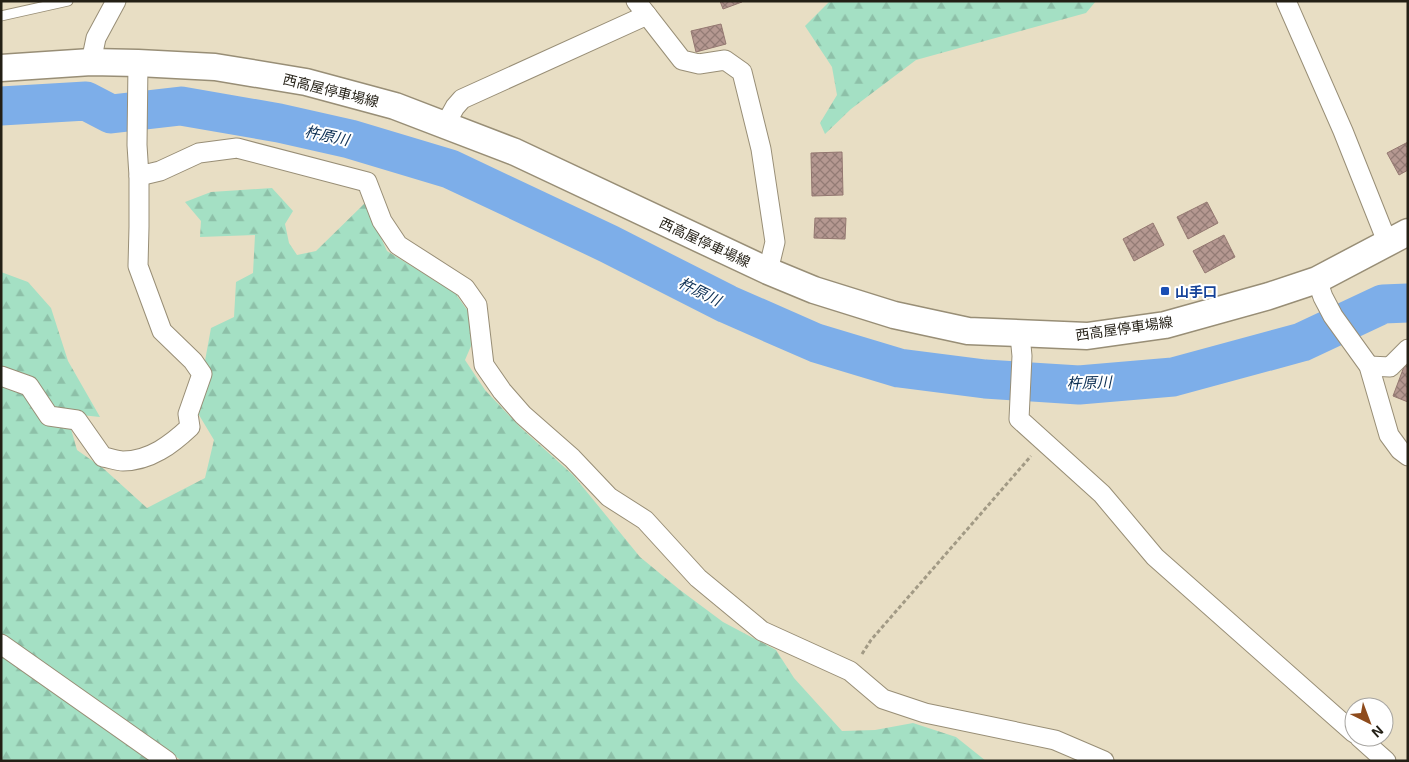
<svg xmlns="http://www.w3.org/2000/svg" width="1409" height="762" font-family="'Exo 2','Noto Sans JP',sans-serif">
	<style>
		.forest { fill: url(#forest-firs) }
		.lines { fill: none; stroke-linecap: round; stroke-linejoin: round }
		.river { stroke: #7daee9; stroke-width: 39 }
		.building { fill: url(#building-cross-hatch); stroke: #947871 }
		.service-casing { stroke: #988e76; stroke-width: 11 }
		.minor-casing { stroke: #988e76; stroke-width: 21 }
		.secondary-casing { stroke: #988e76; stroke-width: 29 }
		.path { stroke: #a29a85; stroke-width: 3; stroke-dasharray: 4 2.5; stroke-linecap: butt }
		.service { stroke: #fff; stroke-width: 9 }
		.minor { stroke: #fff; stroke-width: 19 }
		.secondary { stroke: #fff; stroke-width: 26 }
		.transit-dot { fill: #1a4fb4; stroke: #fff; stroke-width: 2 }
		.labels { text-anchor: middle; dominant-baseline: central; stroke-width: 4; stroke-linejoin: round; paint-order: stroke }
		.street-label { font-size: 14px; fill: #231f15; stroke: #fff }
		.transit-label { font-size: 14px; font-weight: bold; fill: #164399; stroke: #fff; text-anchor: start }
		.water-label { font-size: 15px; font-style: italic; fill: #0b2e53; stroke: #fff }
	</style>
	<defs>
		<pattern id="forest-firs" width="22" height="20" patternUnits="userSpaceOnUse" patternTransform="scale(1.25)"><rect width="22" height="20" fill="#a4e0c4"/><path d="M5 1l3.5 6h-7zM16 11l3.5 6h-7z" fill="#8dc0a8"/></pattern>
		<pattern id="building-cross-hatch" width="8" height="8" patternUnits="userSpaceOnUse" patternTransform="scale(1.25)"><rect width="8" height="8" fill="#b59891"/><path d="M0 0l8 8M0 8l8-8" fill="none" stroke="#937b75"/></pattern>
	</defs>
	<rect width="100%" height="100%" fill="#e8dec4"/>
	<g class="forest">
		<path d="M830 1H1096L1086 13 916 60 851 109 825 134 820 123 837 95 832 67 805 26Z"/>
		<path d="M272 188 293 211 285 224 289 243 297 255 316 251 365 203 387 251 455 293 470 314 471 346 465 360 485 390 521 428 573 475 640 557 680 590 723 622 776 650 794 678 842 731 875 730 913 723 956 737 986 761H182L1 634V381L27 390 49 423 71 429 77 450 104 469 147 508 205 478 214 440 196 410 211 328 234 317 236 282 253 273 255 235 200 237 201 221 185 202 211 192Z"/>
		<path d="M1 272 28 282 51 308 68 361 100 417 53 412 1 370Z"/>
		<path d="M1 650 159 761H1Z"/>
	</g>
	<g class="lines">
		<path class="river" d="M1 106 86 101 111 114 181 106 279 123 350 139 450 169 609 244 727 304 816 343 899 368 985 379 1079 385 1173 377 1302 342 1383 304 1408 303"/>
	</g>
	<g class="building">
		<path d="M720 1H742V2L723 9Z"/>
		<path d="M721 24 726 44 696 52 691 31Z"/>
		<path d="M1408 142V170L1399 175 1387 153Z"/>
		<path d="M842 152 843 195 812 196 811 153Z"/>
		<path d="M1207 202 1218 223 1188 239 1177 217Z"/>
		<path d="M815 218H846L845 239 814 238Z"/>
		<path d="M1153 223 1164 245 1134 261 1123 239Z"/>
		<path d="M1224 235 1235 257 1205 273 1193 251Z"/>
		<path d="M1405 364 1408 365V402L1393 396Z"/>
	</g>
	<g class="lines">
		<g class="service-casing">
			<path id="service" d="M1 16 68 1"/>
		</g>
		<g class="minor-casing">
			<g id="minor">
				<path d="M636 1 682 60 699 64 725 60 742 72 761 149 775 242 768 271"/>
				<path d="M1286 1 1343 131 1388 244"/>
				<path d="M91 62 96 38 116 1"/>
				<path d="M138 63 137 145 139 176 160 171 199 153 237 148 367 182 382 221 398 245 465 288 477 305 484 365 502 391 523 415 572 458 609 497 645 520 698 578 762 631 850 671 883 699 925 713 1055 740 1104 761"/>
				<path d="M445 125 455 107 462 99 647 15"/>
				<path d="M1317 280 1323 297 1333 316 1369 366 1389 435 1400 450 1408 456"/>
				<path d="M1020 335 1022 356 1019 419 1102 494 1155 557 1354 733"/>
				<path d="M1369 366 1390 367 1408 349"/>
				<path d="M1 376 29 386 49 416 77 420 103 457C110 458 117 461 123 461 150 461 172 444 190 427L188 414 202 374 193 361 162 331 138 266 139 227V176"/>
				<path d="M1 644 167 761"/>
				<path d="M1359 737 1386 761"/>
			</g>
		</g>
		<g class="secondary-casing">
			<path id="secondary" d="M1 68 91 62 138 63 215 67 306 82 395 106 515 152 768 271 814 290 894 315 968 331 1087 336 1165 325 1269 296 1317 280 1408 232"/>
		</g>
		<path class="path" d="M862 654 871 640 1031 456"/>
		<use href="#service" class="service"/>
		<use href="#minor" class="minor"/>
		<use href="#secondary" class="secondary"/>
	</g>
	<rect class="transit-dot" x="1160" y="286" width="10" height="10" rx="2.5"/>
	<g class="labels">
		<g class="street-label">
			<text transform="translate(331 90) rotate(14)">西高屋停車場線</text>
			<text transform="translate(705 242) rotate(25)">西高屋停車場線</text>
			<text transform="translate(1124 328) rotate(-8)">西高屋停車場線</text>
		</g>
		<g class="transit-label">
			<text x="1175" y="291">山手口</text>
		</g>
		<g class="water-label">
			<text transform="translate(327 135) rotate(12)">杵原川</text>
			<text transform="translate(700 291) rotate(26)">杵原川</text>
			<text transform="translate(1089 382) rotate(-2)">杵原川</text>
		</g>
	</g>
	<rect width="1409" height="762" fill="none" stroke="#231f15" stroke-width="5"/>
	<g transform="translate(1369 722) rotate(138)"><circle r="24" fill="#ffffff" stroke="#a7a5a1"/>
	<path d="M0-4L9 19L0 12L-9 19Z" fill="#8e4b1c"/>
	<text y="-8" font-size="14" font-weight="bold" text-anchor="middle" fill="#231f15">N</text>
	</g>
</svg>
